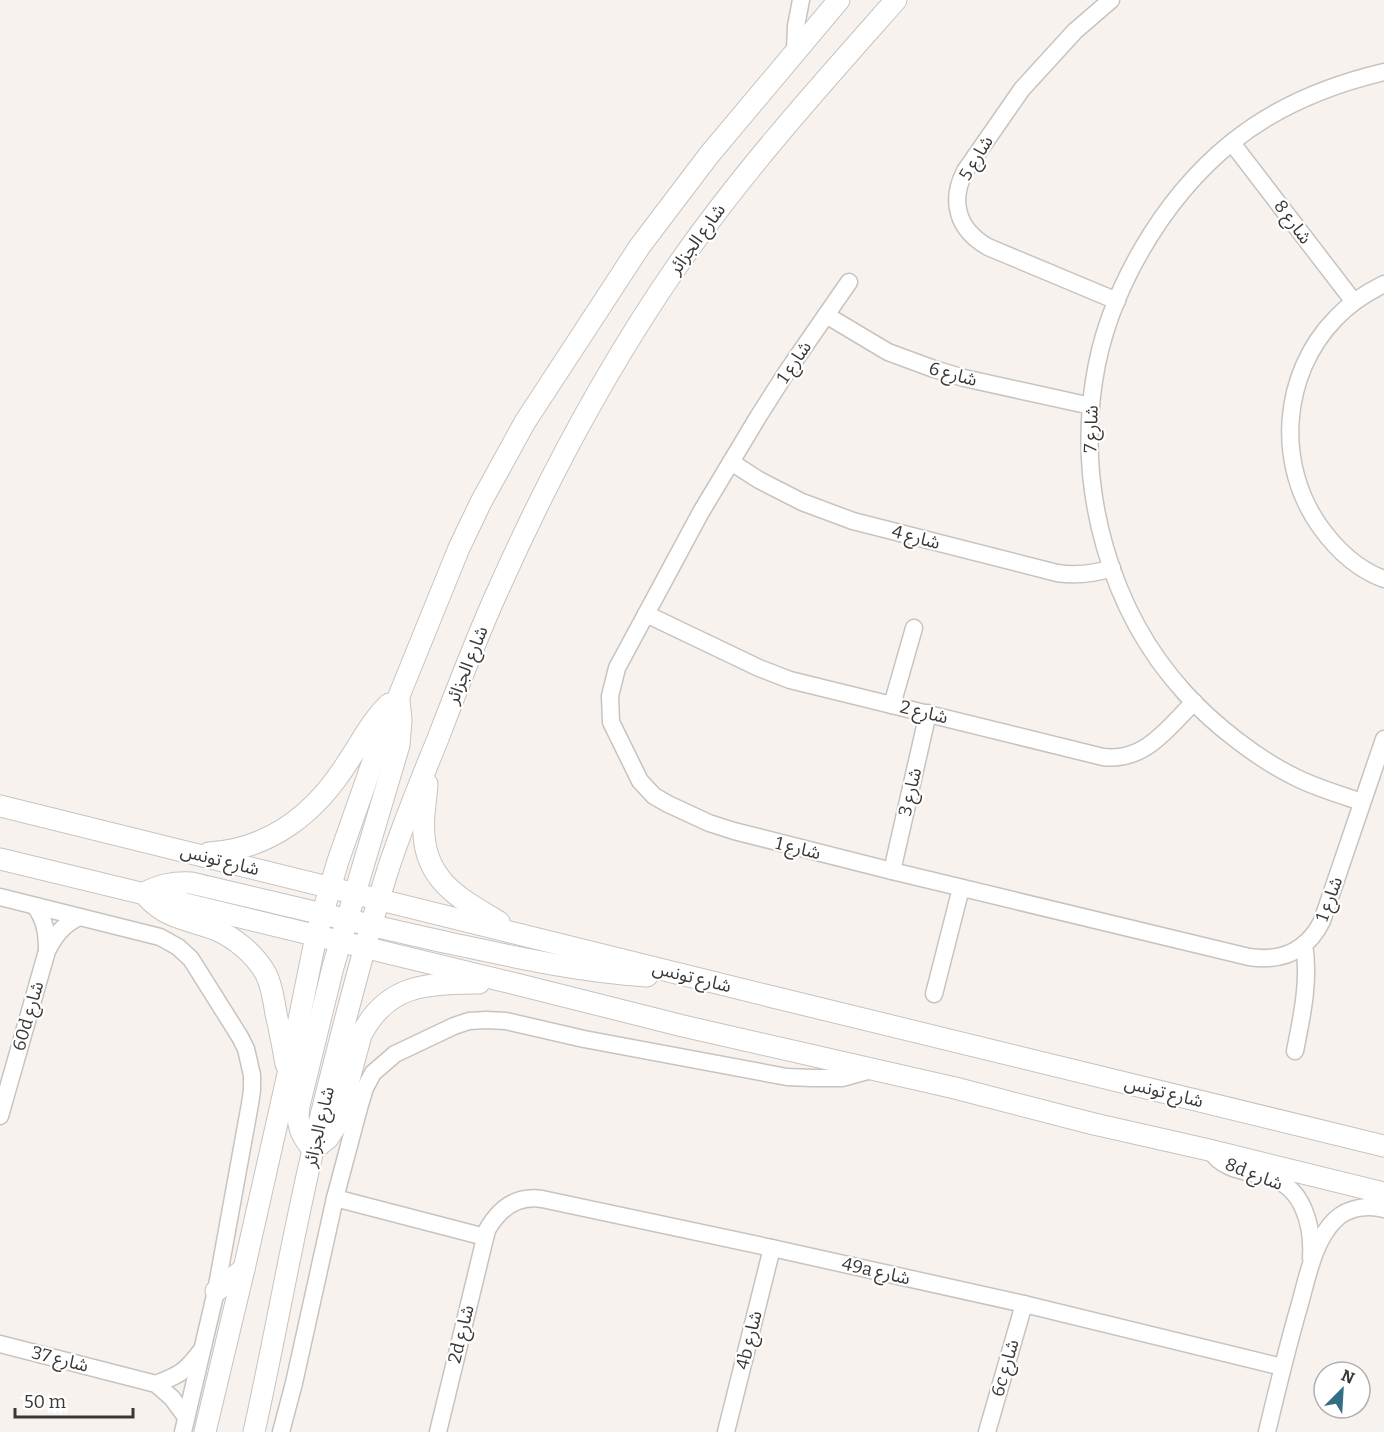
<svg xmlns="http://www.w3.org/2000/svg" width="1384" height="1432" font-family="Bitter,'Noto Sans Arabic',serif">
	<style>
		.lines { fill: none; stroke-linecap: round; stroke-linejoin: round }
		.minor-casing { stroke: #c8c3bf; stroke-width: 19 }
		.major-casing { stroke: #c8c3bf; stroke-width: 23 }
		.minor { stroke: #fff; stroke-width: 16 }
		.major { stroke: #fff; stroke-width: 21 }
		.labels { text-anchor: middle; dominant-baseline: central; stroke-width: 4.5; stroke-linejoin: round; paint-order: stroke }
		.street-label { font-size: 18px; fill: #3a3837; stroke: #fff }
	</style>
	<rect width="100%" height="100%" fill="#f8f2ee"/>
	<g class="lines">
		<g class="minor-casing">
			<g id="minor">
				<path d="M1111 0 1075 31 1022 89 965 171C949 202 958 230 988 247L1117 301"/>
				<path d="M795 50 796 26 801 0"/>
				<path d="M1232 143 1354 302"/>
				<path d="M849 282 786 373 758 417 701 512 617 668 610 696 611 722 640 781 654 796 668 804 709 823 734 831 892 871 1249 957C1282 962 1307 951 1322 921L1384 739"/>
				<path d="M1384 284C1366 293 1350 303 1336 318 1281 374 1275 465 1321 528 1337 550 1359 570 1384 579"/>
				<path d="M826 315 888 352 934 369 964 378 1091 406"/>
				<path d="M731 462 759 480 802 502 853 521 1057 573C1076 576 1093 574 1112 568"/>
				<path d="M646 614 759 668 790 680 1103 757C1145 762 1168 728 1194 702"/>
				<path d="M892 705 914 628"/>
				<path d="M1362 802C1341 795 1317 788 1297 778 1259 760 1214 725 1185 693 1110 611 1077 491 1094 381 1107 293 1162 199 1231 143 1275 107 1329 85 1384 72"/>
				<path d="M892 871 928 713"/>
				<path d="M0 897 160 937 178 947 191 959 240 1037 246 1049 252 1075V1090L250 1104 216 1291 183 1432"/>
				<path d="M35 906C45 920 47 933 47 950"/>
				<path d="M934 994 961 888"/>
				<path d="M1295 1051C1302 1016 1310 980 1304 944"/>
				<path d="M0 1116 47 951C55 935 63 925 79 917"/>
				<path d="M1210 1150C1223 1171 1247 1171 1268 1177 1303 1186 1313 1225 1311 1258"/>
				<path d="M335 1198 485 1237"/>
				<path d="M0 1344 156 1384 172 1398 186 1417"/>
				<path d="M156 1384C179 1375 185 1372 200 1352"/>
				<path d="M281 1432 294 1383 335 1198 359 1108 365 1088 373 1073 395 1054 454 1026 469 1021 486 1020 506 1021 584 1039 787 1077 812 1078H842L871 1070"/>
				<path d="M438 1432 487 1230C499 1209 516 1195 542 1199L772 1248 1024 1304 1282 1367"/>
				<path d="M726 1432 772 1248"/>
				<path d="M987 1432 1024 1304"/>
				<path d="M1267 1432C1277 1390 1287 1348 1299 1307 1307 1279 1314 1239 1336 1219 1349 1207 1368 1205 1384 1209"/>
			</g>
		</g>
		<g class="major-casing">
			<g id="major">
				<path d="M427 784C426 801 422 818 424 835 427 883 463 900 499 922"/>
				<path d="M0 806 773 997 1384 1146"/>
				<path d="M209 853C271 849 317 812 349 760 362 741 372 720 389 704"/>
				<path d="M0 859 512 983 683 1026 955 1088 1094 1124 1209 1150 1384 1193"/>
				<path d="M144 893C160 885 173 882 191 883 277 903 363 924 449 943 515 957 580 972 647 976"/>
				<path d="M148 898C166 918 190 920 214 929 234 937 255 954 266 974 272 986 274 1001 276 1014 280 1030 283 1047 286 1064"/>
				<path d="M313 1150C301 1135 296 1125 299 1106L333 967 399 745 401 720 399 700"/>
				<path d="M313 1150 328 1138 337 1124 361 1035C388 983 427 984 479 983"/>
				<path d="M216 1291 244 1269"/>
				<path d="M205 1432 244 1269 288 1074 316 936 338 861 377 750 459 548 481 502 525 422 640 246 709 155 839 0"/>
				<path d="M254 1432C275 1338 291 1243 313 1150 320 1118 328 1087 336 1056 351 997 367 937 385 879 400 830 420 783 439 736 458 686 477 636 499 588 549 476 608 366 677 266 743 171 820 86 896 0"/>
			</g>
		</g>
		<use href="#minor" class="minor"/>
		<use href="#major" class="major"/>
	</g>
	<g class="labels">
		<g class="street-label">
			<text transform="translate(976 158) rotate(-59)">شارع 5</text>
			<text transform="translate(1293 222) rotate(53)">شارع 8</text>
			<text transform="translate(697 239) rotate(-54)">شارع الجزائر</text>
			<text transform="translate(794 362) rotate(-56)">شارع 1</text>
			<text transform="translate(953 374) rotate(15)">شارع 6</text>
			<text transform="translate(1091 429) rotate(-88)">شارع 7</text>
			<text transform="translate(916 537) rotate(15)">شارع 4</text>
			<text transform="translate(467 665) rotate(-68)">شارع الجزائر</text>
			<text transform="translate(924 712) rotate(14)">شارع 2</text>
			<text transform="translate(910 792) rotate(-77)">شارع 3</text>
			<text transform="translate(798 848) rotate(14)">شارع 1</text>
			<text transform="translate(220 860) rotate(14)">شارع تونس</text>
			<text transform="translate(1329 899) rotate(-70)">شارع 1</text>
			<text transform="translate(692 977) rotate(14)">شارع تونس</text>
			<text transform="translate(28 1016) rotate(-74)">60d شارع</text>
			<text transform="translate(1164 1092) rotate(14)">شارع تونس</text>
			<text transform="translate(319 1127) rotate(-77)">شارع الجزائر</text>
			<text transform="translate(1254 1174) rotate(21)">8d شارع</text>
			<text transform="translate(876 1271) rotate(13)">49a شارع</text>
			<text transform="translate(461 1334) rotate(-76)">2d شارع</text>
			<text transform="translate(749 1340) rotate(-76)">4b شارع</text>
			<text transform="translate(60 1359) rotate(14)">شارع 37</text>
			<text transform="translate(1005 1368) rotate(-74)">6c شارع</text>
		</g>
	</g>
	<g transform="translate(1342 1390) rotate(24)"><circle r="28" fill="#ffffff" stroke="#b0afaf" stroke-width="1.5"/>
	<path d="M0-4.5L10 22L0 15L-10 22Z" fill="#326e85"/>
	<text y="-9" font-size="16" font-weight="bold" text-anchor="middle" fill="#3a3837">N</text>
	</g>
	<path d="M15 1408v9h118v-9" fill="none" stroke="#3a3837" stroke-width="3"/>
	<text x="24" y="1408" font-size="18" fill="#3a3837" stroke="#ffffff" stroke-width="4.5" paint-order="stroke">50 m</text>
</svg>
